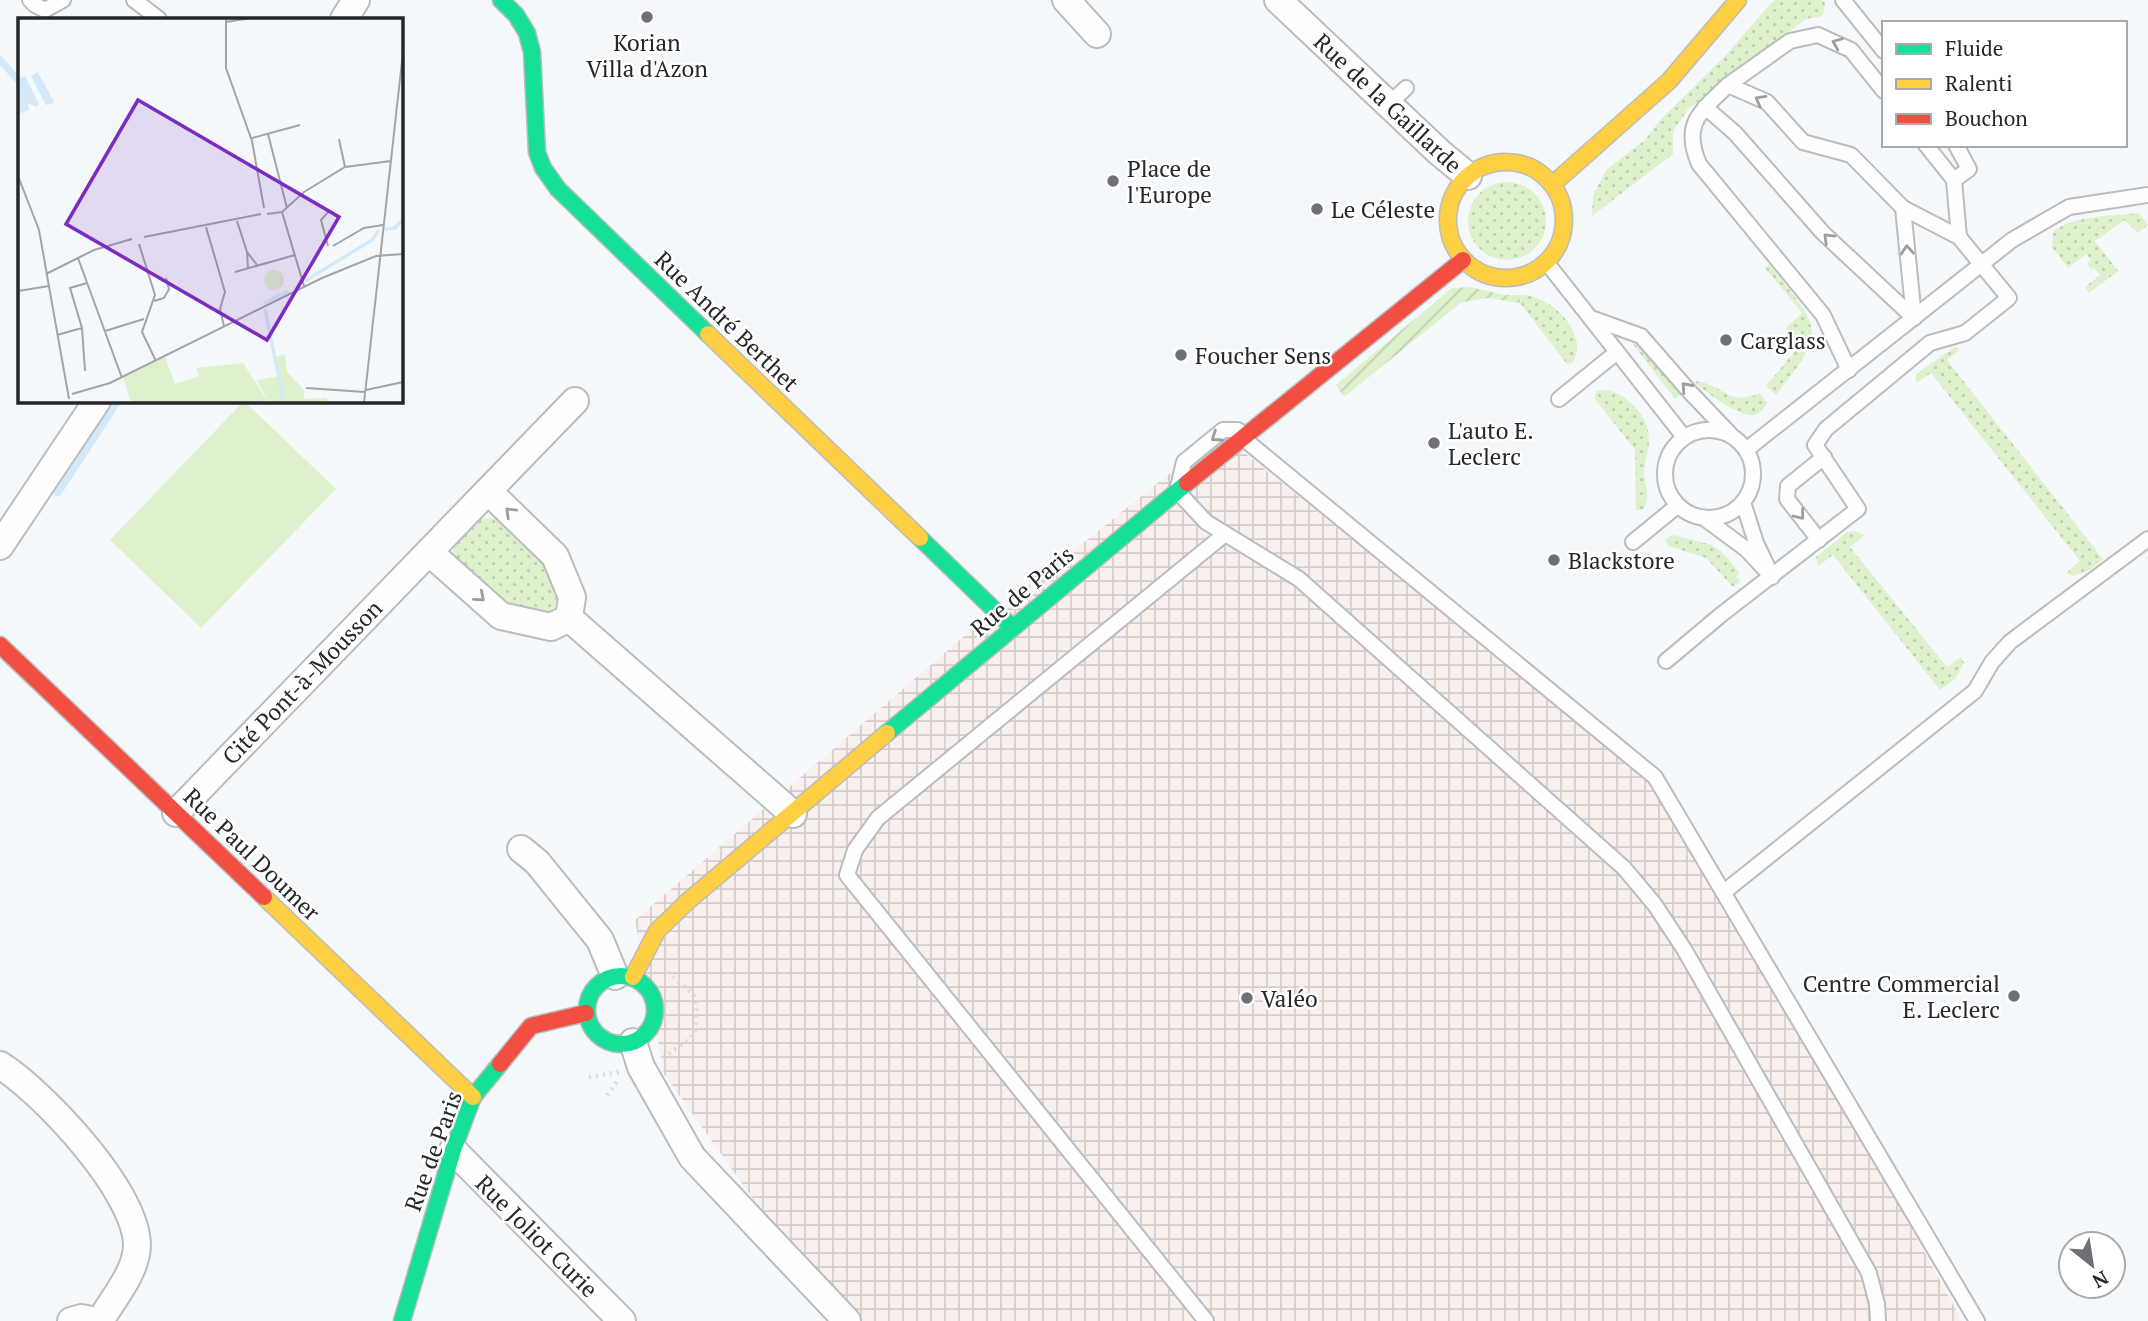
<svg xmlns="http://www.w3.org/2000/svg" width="2148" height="1321" font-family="'PT Serif',serif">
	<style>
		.industrial { fill: url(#industrial-grid) }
		.grass { fill: url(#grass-dots) }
		.park { fill: #ddf1cc }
		.garden { fill: url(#garden-furrows) }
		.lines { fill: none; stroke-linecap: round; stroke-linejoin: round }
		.stream { stroke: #d3e9f9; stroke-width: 7 }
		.lane-casing { stroke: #babcbe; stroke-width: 18 }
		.street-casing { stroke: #babcbe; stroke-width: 30 }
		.fast-casing { stroke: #babcbe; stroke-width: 19 }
		.slow-casing { stroke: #babcbe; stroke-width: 19 }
		.jam-casing { stroke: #babcbe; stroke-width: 19 }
		.path { stroke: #dadadc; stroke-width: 4.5; stroke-dasharray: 2 5; stroke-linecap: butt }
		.lane { stroke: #fefefe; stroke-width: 14 }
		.street { stroke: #fefefe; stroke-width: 26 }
		.fast { stroke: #16e098; stroke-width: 16 }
		.slow { stroke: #ffcf43; stroke-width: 16 }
		.jam { stroke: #f24e42; stroke-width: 16 }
		.oneway { stroke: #9c9d9f }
		.poi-dot { fill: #6e7073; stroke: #fff; stroke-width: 2.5 }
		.labels { text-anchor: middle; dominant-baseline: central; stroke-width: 5; stroke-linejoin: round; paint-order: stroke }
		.poi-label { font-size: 23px; fill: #25272a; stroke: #fff; text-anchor: start }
		.street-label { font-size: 23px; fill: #25272a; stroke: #fff }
		.inset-river { fill: none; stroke: #d3e9f9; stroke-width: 3.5 }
		.inset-road { fill: none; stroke: #a2a4a7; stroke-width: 2 }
		.view { fill: #7b2cbf; fill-opacity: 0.15; stroke: #7b2cbf; stroke-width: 3.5 }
		.inset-edge { fill: none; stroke: #25272a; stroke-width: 3.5 }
	</style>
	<defs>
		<pattern id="industrial-grid" width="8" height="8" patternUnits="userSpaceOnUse" patternTransform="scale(1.75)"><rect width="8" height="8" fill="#f9efed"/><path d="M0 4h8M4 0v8" fill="none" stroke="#d5cdcb"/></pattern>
		<pattern id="grass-dots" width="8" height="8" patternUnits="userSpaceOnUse" patternTransform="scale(1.75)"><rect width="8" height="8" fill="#ddf1cc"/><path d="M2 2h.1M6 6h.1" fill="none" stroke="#becfaf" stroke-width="1.8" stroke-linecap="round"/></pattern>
		<pattern id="garden-furrows" width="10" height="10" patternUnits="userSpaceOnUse" patternTransform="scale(1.75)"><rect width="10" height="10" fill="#ddf1cc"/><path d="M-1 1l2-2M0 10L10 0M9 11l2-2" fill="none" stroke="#becfaf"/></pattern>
	</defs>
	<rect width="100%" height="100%" fill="#f5f8fb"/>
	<path class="industrial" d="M1220 433 1647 777 1906 1218 1962 1321H862L764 1214 664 1074 635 920 969 632 1092 536Z"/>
	<g class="grass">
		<path d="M1776 0H1820L1825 2 1823 16 1806 19 1689 108 1673 131V154L1592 216 1593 195 1606 170 1645 140 1661 119 1726 55 1771 3Z"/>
		<circle cx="1507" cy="221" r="39"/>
		<path d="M2139 213 2148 225 2138 233 2125 220 2095 241 2118 271 2089 293 2085 287 2100 275 2094 268 2091 269 2087 264 2091 260 2086 254 2068 268 2052 247 2053 232C2072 215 2114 216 2139 213Z"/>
		<path d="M1769 264C1819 328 1830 328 1776 395L1766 386 1800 345 1786 328 1802 313 1765 268Z"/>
		<path d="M1520 295C1549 293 1592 335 1572 363L1567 364 1520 303Z"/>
		<path d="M1632 343C1655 347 1669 377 1682 394L1675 399Z"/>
		<path d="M1955 347 1960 349 1947 360 2103 559 2090 570 2073 576 2066 573 2080 561 1931 373 1916 383V374Z"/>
		<path d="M1693 381C1723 382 1726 408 1760 393L1767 403C1764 408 1761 413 1755 415 1742 419 1703 391 1693 381Z"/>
		<path d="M1606 390C1628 394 1650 417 1649 441 1649 452 1644 462 1644 473 1645 483 1650 498 1645 506 1642 511 1642 510 1636 510L1635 450 1595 399 1596 391Z"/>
		<path d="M500 518 543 562 555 590 557 599 555 606 551 612 543 614 512 611 455 561 453 550 454 540 471 524 480 519Z"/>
		<path d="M1855 531 1865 535 1850 547 1947 667 1961 657 1964 663 1955 679 1940 690 1833 555 1818 566 1816 557 1847 532Z"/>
		<path d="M1674 535 1712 545 1722 552 1740 573 1736 576 1741 581 1733 587 1706 558 1669 546 1664 539Z"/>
	</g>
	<path class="park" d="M244 401 336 489 201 628 110 540Z"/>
	<path class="garden" d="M1470 287 1504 295H1520V303L1488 298 1462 302 1344 397 1336 385 1452 288Z"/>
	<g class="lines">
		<g class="stream">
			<path d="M0 60 19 81"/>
			<path d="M58 493 118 401"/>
		</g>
		<g class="lane-casing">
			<g id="lane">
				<path d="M30 0 35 5 45 10 63 0"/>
				<path d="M134 0 159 19"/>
				<path d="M1843 0 1884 51"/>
				<path d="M1728 85 1790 41 1818 35 1851 50 1884 91"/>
				<path d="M1389 104 1406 88"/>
				<path d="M1705 107 1735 133 1823 233 1914 318"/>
				<path d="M1926 145 1954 180 1959 237"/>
				<path d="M1954 180 1969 169 1956 145"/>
				<path d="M1547 263 1684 437"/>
				<path d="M1591 318 1641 336 1689 391 1730 434"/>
				<path d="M1849 370 1823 315 1699 164C1682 124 1700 112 1728 85L1767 102 1803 142 1851 155 1903 208 1914 318"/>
				<path d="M1559 399 1617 352"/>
				<circle cx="1709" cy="474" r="44"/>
				<path d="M1238 430H1223L1184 462 1177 491 1206 522 1299 579 1624 868 1655 905 1684 949 1869 1273 1877 1304 1878 1321"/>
				<path d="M1244 439 1655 777 1977 1321"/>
				<path d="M1746 450 2012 240 2069 207 2148 195"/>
				<path d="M1743 502 1756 543 1767 566"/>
				<path d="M1704 518 1746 549 1772 577"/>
				<path d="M1819 540 1787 499 1788 486 1824 457"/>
				<path d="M1633 542 1677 506"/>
				<path d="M1666 661 1722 614 1858 509 1815 445 1826 429 1930 343 1965 333 2009 298 1959 237 1903 208"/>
				<path d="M1724 892 1975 691 1992 662 2010 642 2148 539"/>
				<path d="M1206 1321 847 875 855 850 878 818 1225 534"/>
			</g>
		</g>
		<g class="street-casing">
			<g id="street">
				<path d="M1066 0 1097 34"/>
				<path d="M1278 0 1439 152 1468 176"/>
				<path d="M344 19 356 0"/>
				<path d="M0 546 97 401"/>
				<path d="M429 552 501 616 551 627 569 618 572 597 555 556 488 491"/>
				<path d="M569 618 793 814"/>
				<path d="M176 813 575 401"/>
				<path d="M521 849 537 862 600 940 615 976"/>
				<path d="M633 1042 641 1067 692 1157 847 1321"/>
				<path d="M0 1065C44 1093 136 1191 137 1245 137 1271 113 1299 100 1321"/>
				<path d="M453 1150 622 1321"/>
				<path d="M71 1321 81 1318 97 1321"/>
			</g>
		</g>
		<g class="fast-casing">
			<g id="fast">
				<path d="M501 0 516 15 527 33 532 52 537 152 543 168 558 189 708 334"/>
				<path d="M920 538 1012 627"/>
				<path d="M887 733 1187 483"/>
				<circle cx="621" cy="1010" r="34"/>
				<path d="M402 1321 453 1150 473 1097 500 1064"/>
			</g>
		</g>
		<g class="slow-casing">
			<g id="slow">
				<circle cx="1506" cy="220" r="58"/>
				<path d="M1553 184 1669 81 1738 0"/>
				<path d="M708 334 920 538"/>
				<path d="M264 897 473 1097"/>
				<path d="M633 977 657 931 688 901 887 733"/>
			</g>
		</g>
		<g class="jam-casing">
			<g id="jam">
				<path d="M1187 483 1463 260"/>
				<path d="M0 645 264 897"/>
				<path d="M500 1064 531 1026 586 1013"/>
			</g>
		</g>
		<g class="path">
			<path d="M663 1058 691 1038 695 1031 697 1008 693 994 667 972"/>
			<path d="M589 1077 619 1072"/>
			<path d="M607 1095 619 1079"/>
		</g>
		<use href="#lane" class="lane"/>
		<use href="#street" class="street"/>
		<use href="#fast" class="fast"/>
		<use href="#slow" class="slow"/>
		<use href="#jam" class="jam"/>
	</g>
	<defs><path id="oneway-chevron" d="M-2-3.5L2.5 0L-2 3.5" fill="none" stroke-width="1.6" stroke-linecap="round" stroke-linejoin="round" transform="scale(1.75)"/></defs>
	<g class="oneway">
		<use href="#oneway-chevron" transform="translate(1837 43) rotate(-157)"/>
		<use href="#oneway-chevron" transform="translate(1760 100) rotate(-151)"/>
		<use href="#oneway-chevron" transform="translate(1828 238) rotate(-136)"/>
		<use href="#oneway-chevron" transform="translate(1907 250) rotate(-95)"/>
		<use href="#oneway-chevron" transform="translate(1686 387) rotate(-132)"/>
		<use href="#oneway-chevron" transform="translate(1216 437) rotate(145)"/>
		<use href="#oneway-chevron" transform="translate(510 512) rotate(-136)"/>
		<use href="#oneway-chevron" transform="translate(1800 515) rotate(52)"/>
		<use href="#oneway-chevron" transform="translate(480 597) rotate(41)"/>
	</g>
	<g class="poi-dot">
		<circle cx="647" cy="17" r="7"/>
		<circle cx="1113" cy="181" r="7"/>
		<circle cx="1317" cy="209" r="7"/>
		<circle cx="1726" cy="340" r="7"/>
		<circle cx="1181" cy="355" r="7"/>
		<circle cx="1434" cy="443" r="7"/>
		<circle cx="1554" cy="560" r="7"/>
		<circle cx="2014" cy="996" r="7"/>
		<circle cx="1247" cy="998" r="7"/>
	</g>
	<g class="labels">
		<g class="poi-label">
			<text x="647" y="42" text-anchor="middle">Korian<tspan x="647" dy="26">Villa d'Azon</tspan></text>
			<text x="1127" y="168">Place de<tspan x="1127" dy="26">l'Europe</tspan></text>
			<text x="1331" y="209">Le Céleste</text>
			<text x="1740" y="340">Carglass</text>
			<text x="1195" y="355">Foucher Sens</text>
			<text x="1448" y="430">L'auto E.<tspan x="1448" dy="26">Leclerc</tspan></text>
			<text x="1568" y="560">Blackstore</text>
			<text x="2000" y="983" text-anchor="end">Centre Commercial<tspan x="2000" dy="26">E. Leclerc</tspan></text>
			<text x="1261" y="998">Valéo</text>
		</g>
		<g class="street-label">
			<text transform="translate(1388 103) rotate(43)">Rue de la Gaillarde</text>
			<text transform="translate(727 321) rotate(44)">Rue André Berthet</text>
			<text transform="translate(1022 591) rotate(-40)">Rue de Paris</text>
			<text transform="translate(302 682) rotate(-46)">Cité Pont-à-Mousson</text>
			<text transform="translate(252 854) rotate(44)">Rue Paul Doumer</text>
			<text transform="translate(433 1151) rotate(-70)">Rue de Paris</text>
			<text transform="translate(537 1236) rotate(45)">Rue Joliot Curie</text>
		</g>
	</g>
	<g transform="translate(18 18)">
		<rect width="385" height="385" fill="#f5f8fb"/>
		<path d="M267 337 269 354 286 372V381L309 380V385H251L239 362 262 358 258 338ZM147 339 157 366 181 358 191 385H113L105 360Z" fill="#ddf1cc"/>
		<path d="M225 345 251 385H191L178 350Z" fill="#ddf1cc"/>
		<path d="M246 262a10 10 0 1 1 20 0a10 10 0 1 1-20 0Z" fill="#ddf1cc"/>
		<path d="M20 54 36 84V85L28 87 13 58ZM7 58 21 86 19 89 10 85 11 92 0 96V60Z" fill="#d3e9f9"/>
		<path class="inset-river" d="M367 211 377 210 385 201M287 263 354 222 361 212M246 285 270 273M247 291 266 385"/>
		<path class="inset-road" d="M208 0V50L234 123 246 190M208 4 233 0M250 116 269 190M234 120 282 107M321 121 327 149M0 158 21 212 51 381M264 194 286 268M249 196 264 194 286 174 327 149 373 143M219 203 229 234M188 209 207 274 202 291 206 308M126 219 243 196M121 226 137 277 124 314 138 343M310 228 303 202 311 193M315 228 346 210 365 207M60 240 104 360M230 250 229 234 239 247M217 254 277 237M28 256 76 232 114 221M0 273 31 268M136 283 146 280 151 271 148 260M87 313 126 301M39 317 64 310M67 353 64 310 52 270 69 265M288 370 347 374M348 372 385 364M54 376 92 365 304 260 358 238 385 236M346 385 385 34"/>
		<path class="view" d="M120 82 321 199 249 322 48 206Z"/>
		<rect width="385" height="385" class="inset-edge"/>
	</g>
	<rect x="1882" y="21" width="245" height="126" fill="#ffffff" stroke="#a8a9aa" stroke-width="2"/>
	<rect x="1896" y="44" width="35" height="10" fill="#16e098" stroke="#a8a9aa" stroke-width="2"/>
	<text x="1945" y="56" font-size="21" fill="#25272a">Fluide</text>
	<rect x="1896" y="79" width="35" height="10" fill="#ffcf43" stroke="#a8a9aa" stroke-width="2"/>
	<text x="1945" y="91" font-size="21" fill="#25272a">Ralenti</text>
	<rect x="1896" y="114" width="35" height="10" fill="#f24e42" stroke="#a8a9aa" stroke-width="2"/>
	<text x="1945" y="126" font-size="21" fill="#25272a">Bouchon</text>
	<g transform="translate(2092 1265) rotate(150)"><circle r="33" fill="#ffffff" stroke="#a8a9aa" stroke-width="2"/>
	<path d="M0-5L12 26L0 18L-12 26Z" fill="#6e7073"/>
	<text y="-10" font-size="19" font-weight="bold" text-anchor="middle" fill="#25272a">N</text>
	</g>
</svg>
